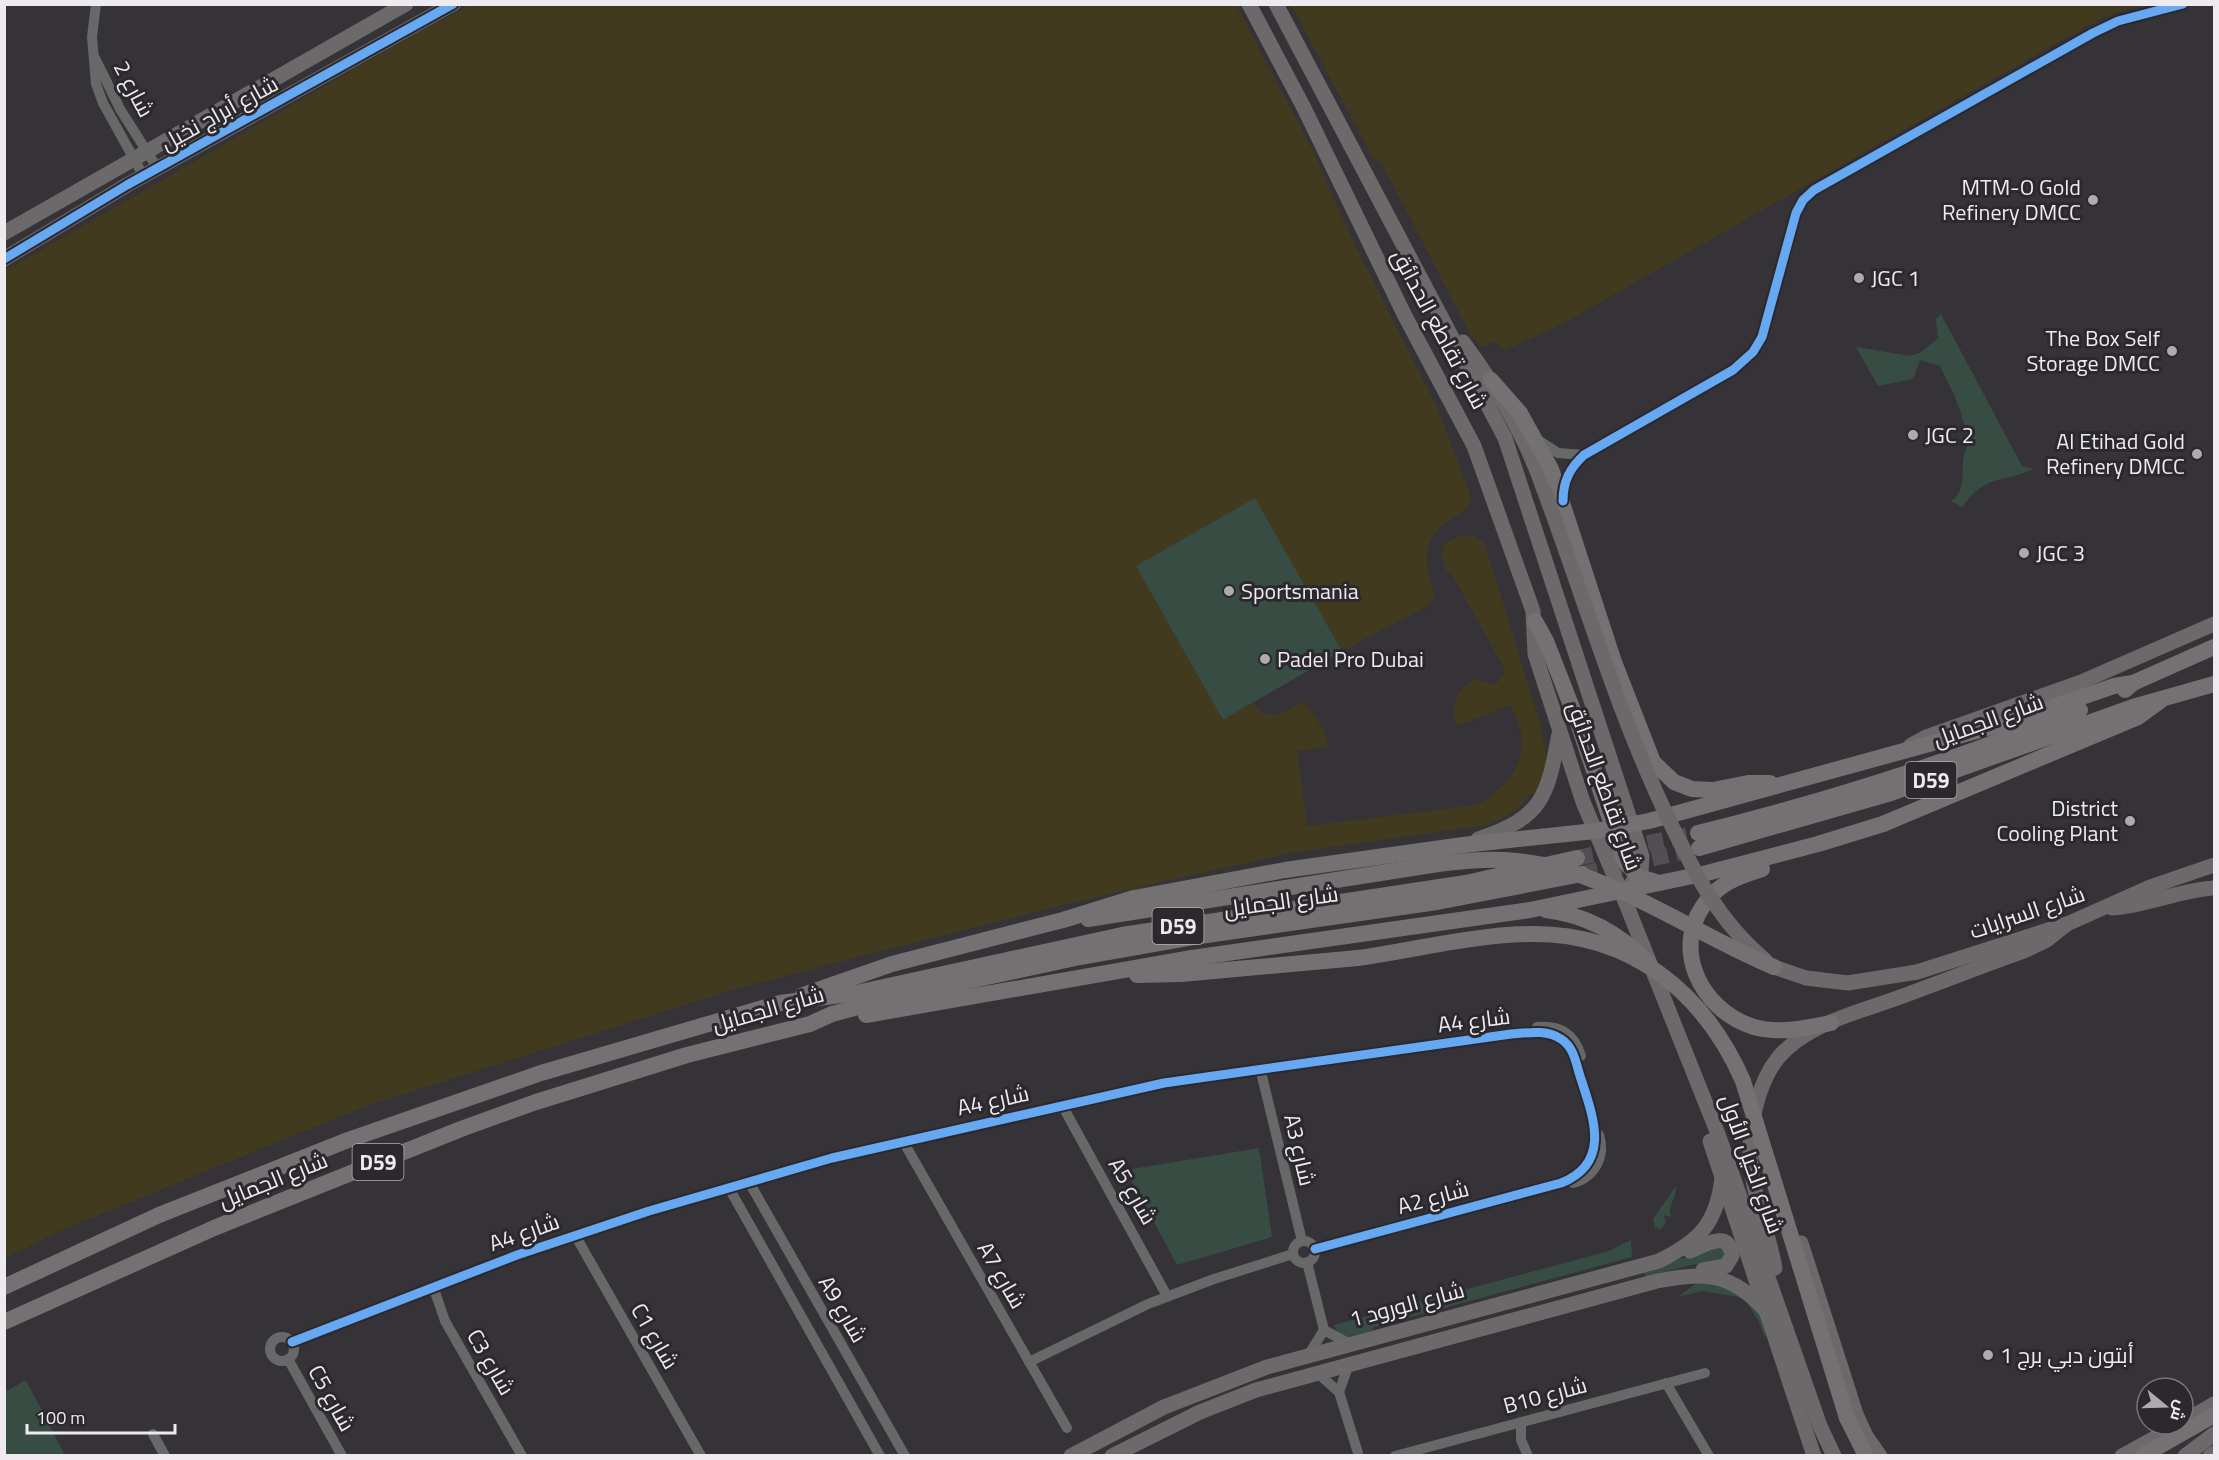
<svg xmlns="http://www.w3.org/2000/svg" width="2219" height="1460" font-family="'Titillium Web',Cairo,sans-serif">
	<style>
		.green { fill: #374d43 }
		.sand { fill: #423a1f }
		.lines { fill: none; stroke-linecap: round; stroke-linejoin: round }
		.primary-tunnel { stroke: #514f53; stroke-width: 16; stroke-dasharray: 16 8; stroke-linecap: butt }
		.street { stroke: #696868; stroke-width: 10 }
		.secondary { stroke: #6b696a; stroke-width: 15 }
		.primary { stroke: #737172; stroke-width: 16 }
		.secondary-bridge { stroke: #6b696a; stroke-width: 15 }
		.primary-bridge { stroke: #737172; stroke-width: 16 }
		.cycleway-casing { stroke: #2b282e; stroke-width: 13 }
		.cycleway { stroke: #66a8f1; stroke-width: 9 }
		.poi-dot { fill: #adabaf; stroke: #2b282e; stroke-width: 2 }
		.labels { text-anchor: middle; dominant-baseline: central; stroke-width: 6; stroke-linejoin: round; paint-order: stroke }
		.shield { fill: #2b282e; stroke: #b3b0b5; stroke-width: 1.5 }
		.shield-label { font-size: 21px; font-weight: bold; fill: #edebef }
		.street-label { font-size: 22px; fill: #edebef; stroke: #2b282e }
		.poi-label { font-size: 22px; fill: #edebef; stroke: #2b282e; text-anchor: start }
	</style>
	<rect width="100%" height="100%" fill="#353337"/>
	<g class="green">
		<path d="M1941 314 2022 466 2033 469C1998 485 1989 472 1962 507L1951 501C1964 493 1962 477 1963 463 1963 455 1968 448 1967 440 1964 413 1952 390 1940 366L1920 360 1913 379 1878 386 1856 347 1910 356 1920 353 1938 338 1936 319Z"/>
		<path d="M1255 497 1342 651 1223 720 1135 566Z"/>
		<path d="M1259 1148 1272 1237 1177 1265 1126 1170Z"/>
		<path d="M1676 1186C1677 1198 1667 1205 1671 1217L1664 1215 1666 1223 1659 1231 1658 1227 1655 1228 1653 1219Z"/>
		<path d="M1631 1240 1632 1257 1374 1327 1372 1331 1350 1337 1339 1335 1334 1325 1609 1251Z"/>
		<path d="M1727 1245 1722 1262 1691 1265 1645 1277 1643 1270Z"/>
		<path d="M1698 1282C1712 1282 1744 1292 1754 1304 1763 1314 1764 1327 1766 1340L1758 1320 1744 1298 1702 1291 1678 1297Z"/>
		<path d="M26 1380 65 1455H5V1392Z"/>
	</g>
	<g class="sand">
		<path d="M472 5H1236L1312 149 1352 239 1438 409 1472 499C1465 513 1461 512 1449 520 1419 542 1425 562 1434 594L1428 606 1342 651 1255 498 1136 566 1223 720 1253 702C1270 726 1284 711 1305 701L1325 732 1328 747 1297 751 1307 826 1476 805C1502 791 1528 765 1521 732 1519 723 1514 714 1511 705L1457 726C1450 707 1456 690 1474 679L1492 684 1498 682 1505 670 1451 573 1446 571 1441 552 1445 543 1461 536H1475L1485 544 1540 723 1546 756 1544 776 1536 795 1530 793C1520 811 1505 817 1487 825L1290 853 1066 904 742 987 369 1105 67 1228 5 1258V271L419 32Z"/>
		<path d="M1291 5H2147L2112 14 2081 29 1562 324 1504 351 1496 341 1481 347 1470 334 1381 162 1373 158Z"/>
	</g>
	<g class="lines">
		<g class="primary-tunnel">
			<path d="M1577 858 1698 833"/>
			<path d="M1582 874 1699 848"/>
		</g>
		<g class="street">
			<path d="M96 4 92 37 96 84 103 103 144 177"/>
			<path d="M95 58 120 109 158 169"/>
			<path d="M1538 440 1558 453 1584 455"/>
			<path d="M1563 496 1570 470 1584 455 1733 370 1753 352 1762 337 1796 213 1803 200 1814 190 2093 33 2118 21 2183 4"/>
			<path d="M1537 1027C1560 1025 1574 1033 1581 1056"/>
			<path d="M1260 1068 1302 1241"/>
			<path d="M1062 1105 1167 1296"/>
			<path d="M903 1141 1067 1428"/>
			<path d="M749 1182 905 1456"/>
			<path d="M1573 1183C1595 1177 1606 1156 1599 1135"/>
			<path d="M729 1188 880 1456"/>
			<path d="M575 1235 701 1456"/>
			<circle cx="1304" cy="1252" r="11"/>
			<path d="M1307 1262 1324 1330 1348 1343"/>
			<path d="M433 1286 445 1321 522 1456"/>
			<circle cx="282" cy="1349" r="12"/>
			<path d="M292 1342 517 1255 649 1211 832 1158 1164 1083 1511 1034C1527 1033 1546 1029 1561 1039 1575 1048 1576 1065 1581 1079 1594 1119 1611 1163 1561 1183L1315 1249"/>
			<path d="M1309 1354 1324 1330"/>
			<path d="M288 1359 342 1456"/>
			<path d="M1029 1362 1148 1304 1214 1279 1293 1254"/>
			<path d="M1316 1372 1339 1392 1358 1453"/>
			<path d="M1666 1383 1709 1456"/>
			<path d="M1339 1392 1349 1364"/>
			<path d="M1521 1422V1440L1528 1456"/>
			<path d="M153 1434 165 1456"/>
			<path d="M1395 1456 1705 1373"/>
		</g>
		<g class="secondary">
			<path d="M1249 4 1304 108 1404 314 1474 446 1533 611 1535 654 1583 802 1627 906 1718 1134 1820 1426 1834 1456"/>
			<path d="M1276 4 1505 438 1642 856 1641 872 1631 884"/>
			<path d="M4 233 406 4"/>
			<path d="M4 259 127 185 453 4"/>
			<path d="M1463 342C1498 389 1525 435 1544 490"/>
			<path d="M1911 745 1926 737 2081 682 2214 624"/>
			<path d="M1478 839C1543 817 1547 798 1559 734"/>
			<path d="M2112 908C2147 906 2179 890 2214 888"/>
			<path d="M1774 967 1806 978 1848 983 1917 972 2067 924 2150 887 2214 865"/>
			<path d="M1710 1141 1814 1456"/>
			<path d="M1801 1243 1856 1414 1866 1436 1880 1456"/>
			<path d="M1690 1251C1705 1245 1729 1229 1732 1256L1726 1266 1703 1270"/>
			<path d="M1775 1268C1768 1229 1751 1192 1750 1152 1750 1122 1759 1081 1778 1058 1807 1023 1860 1012 1900 997 1941 982 1982 966 2024 951L2047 940 2067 924"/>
			<path d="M2183 1422 2214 1404"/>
			<path d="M1071 1456 1164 1407 1267 1367 1659 1261C1699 1241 1717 1224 1722 1177"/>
			<path d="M1112 1456 1200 1412 1256 1390 1657 1281C1705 1272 1731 1272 1766 1311"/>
			<path d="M2122 1456 2180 1424"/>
			<path d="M2185 1456 2214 1434"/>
			<path d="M2210 1456 2214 1453"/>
		</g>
		<g class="primary">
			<path d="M1491 380 1520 413 1551 469 1614 662 1653 762 1674 782 1692 789 1713 790 1748 783H1770"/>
			<path d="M1535 621 1546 641 1578 723 1624 861 1639 877 1659 883"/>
			<path d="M2125 690 2133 683 2214 647"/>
			<path d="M1698 833C1828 801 1956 760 2080 710"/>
			<path d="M1699 848 1891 793 2133 707 2214 684"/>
			<path d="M1762 869C1743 875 1724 881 1710 897 1668 944 1699 1010 1754 1027 1779 1034 1806 1028 1831 1023"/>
			<path d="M1546 910C1587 915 1619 933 1648 963"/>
			<path d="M1088 919 1438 864"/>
			<path d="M1137 975 1181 974 1358 958"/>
			<path d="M803 995 892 964 1063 920 1134 898 1285 870 1463 845 1595 831 1649 821 2009 722 2114 686 2133 683"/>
			<path d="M866 1015 1192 958 1530 910 1707 873 1818 844 1883 824 2138 717 2160 701"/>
			<path d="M4 1287 159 1215 348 1140 541 1073 780 1003 856 993 1122 935 1466 883 1577 858"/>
			<path d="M4 1322 214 1228 461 1129 536 1102 687 1055 810 1024 832 1014 903 995 1080 957 1193 937 1437 902 1582 874"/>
			<path d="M1847 1418 1866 1456"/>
			<path d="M2142 1456 2214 1415"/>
		</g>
		<path class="secondary-bridge" d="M1544 490C1585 600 1617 712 1668 818 1694 872 1718 921 1765 960"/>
		<g class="primary-bridge">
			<path d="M1438 864C1464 861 1490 858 1516 861 1610 870 1689 932 1774 967"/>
			<path d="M1358 958C1413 950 1474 935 1529 934 1630 932 1704 992 1743 1081L1847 1418"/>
		</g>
		<g class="cycleway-casing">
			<g id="cycleway">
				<path d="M4 259 127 185 453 4"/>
				<path d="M1563 501C1563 481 1570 468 1584 455L1733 370 1753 352 1762 337 1796 213 1803 200 1814 190 2093 33 2118 21 2183 4"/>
				<path d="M292 1342 517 1255 649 1211 832 1158 1164 1083 1511 1034C1527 1033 1546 1029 1561 1039 1575 1048 1576 1065 1581 1079 1594 1119 1611 1163 1561 1183L1315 1249"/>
			</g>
		</g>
		<use href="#cycleway" class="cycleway"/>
	</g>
	<g class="poi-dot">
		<circle cx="2093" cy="200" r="6"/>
		<circle cx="1859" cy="278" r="6"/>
		<circle cx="2172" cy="351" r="6"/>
		<circle cx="1913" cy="435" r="6"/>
		<circle cx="2197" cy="454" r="6"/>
		<circle cx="2024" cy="553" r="6"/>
		<circle cx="1229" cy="591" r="6"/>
		<circle cx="1265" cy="659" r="6"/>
		<circle cx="2130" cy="821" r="6"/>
		<circle cx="1988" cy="1355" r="6"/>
	</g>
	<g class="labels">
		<g class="shield">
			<rect x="1905.5" y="762" width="51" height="36" rx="4.5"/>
			<rect x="1152.5" y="908" width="51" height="36" rx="4.5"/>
			<rect x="352.5" y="1144" width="51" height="36" rx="4.5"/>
		</g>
		<g class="shield-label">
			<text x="1931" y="780">D59</text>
			<text x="1178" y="926">D59</text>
			<text x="378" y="1162">D59</text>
		</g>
		<g class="street-label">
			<text transform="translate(134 89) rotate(62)">شارع 2</text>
			<text transform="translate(219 113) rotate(-29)">شارع أبراج نخيل</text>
			<text transform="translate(1440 329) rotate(62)">شارع تقاطع الحدائق</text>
			<text transform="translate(1988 720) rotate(-20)">شارع الجمايل</text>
			<text transform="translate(1605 786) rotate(70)">شارع تقاطع الحدائق</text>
			<text transform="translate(1281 901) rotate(-8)">شارع الجمايل</text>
			<text transform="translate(2027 912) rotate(-19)">شارع السرايات</text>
			<text transform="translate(768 1009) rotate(-16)">شارع الجمايل</text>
			<text transform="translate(1474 1020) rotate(-7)">A4 شارع</text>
			<text transform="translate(993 1100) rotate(-12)">A4 شارع</text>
			<text transform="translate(1300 1150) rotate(77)">A3 شارع</text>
			<text transform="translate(1752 1164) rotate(70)">شارع الخيل الأول</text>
			<text transform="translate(273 1180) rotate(-22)">شارع الجمايل</text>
			<text transform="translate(1133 1191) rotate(60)">A5 شارع</text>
			<text transform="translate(1433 1197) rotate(-15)">A2 شارع</text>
			<text transform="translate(524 1232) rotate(-19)">A4 شارع</text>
			<text transform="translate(1002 1275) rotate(60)">A7 شارع</text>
			<text transform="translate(1407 1304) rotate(-15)">شارع الورود 1</text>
			<text transform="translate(843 1309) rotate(60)">A9 شارع</text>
			<text transform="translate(655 1336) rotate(60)">C1 شارع</text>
			<text transform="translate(491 1362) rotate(60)">C3 شارع</text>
			<text transform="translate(1545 1395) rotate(-15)">B10 شارع</text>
			<text transform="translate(332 1398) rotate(61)">C5 شارع</text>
		</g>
		<g class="poi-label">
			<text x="2081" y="187" text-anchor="end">MTM-O Gold<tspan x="2081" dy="25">Refinery DMCC</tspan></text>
			<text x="1871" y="278">JGC 1</text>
			<text x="2160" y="338" text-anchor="end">The Box Self<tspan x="2160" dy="25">Storage DMCC</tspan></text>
			<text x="1925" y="435">JGC 2</text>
			<text x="2185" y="441" text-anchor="end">Al Etihad Gold<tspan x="2185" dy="25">Refinery DMCC</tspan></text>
			<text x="2036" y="553">JGC 3</text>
			<text x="1241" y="591">Sportsmania</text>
			<text x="1277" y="659">Padel Pro Dubai</text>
			<text x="2118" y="808" text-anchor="end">District<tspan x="2118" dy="25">Cooling Plant</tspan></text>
			<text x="2000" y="1355">أبتون دبي برج 1</text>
		</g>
	</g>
	<rect width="2219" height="1460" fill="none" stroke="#edebef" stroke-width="12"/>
	<g transform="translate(2165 1406) rotate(109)"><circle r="28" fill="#2b282e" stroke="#79767b" stroke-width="1.5"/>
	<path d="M0-4.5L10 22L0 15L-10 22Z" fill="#adabaf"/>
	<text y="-9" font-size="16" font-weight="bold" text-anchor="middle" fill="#edebef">ش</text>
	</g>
	<path d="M27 1424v9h148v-9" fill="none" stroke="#edebef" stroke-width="3"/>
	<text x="36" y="1424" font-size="18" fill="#edebef" stroke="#2b282e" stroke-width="4.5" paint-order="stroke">100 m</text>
</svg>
